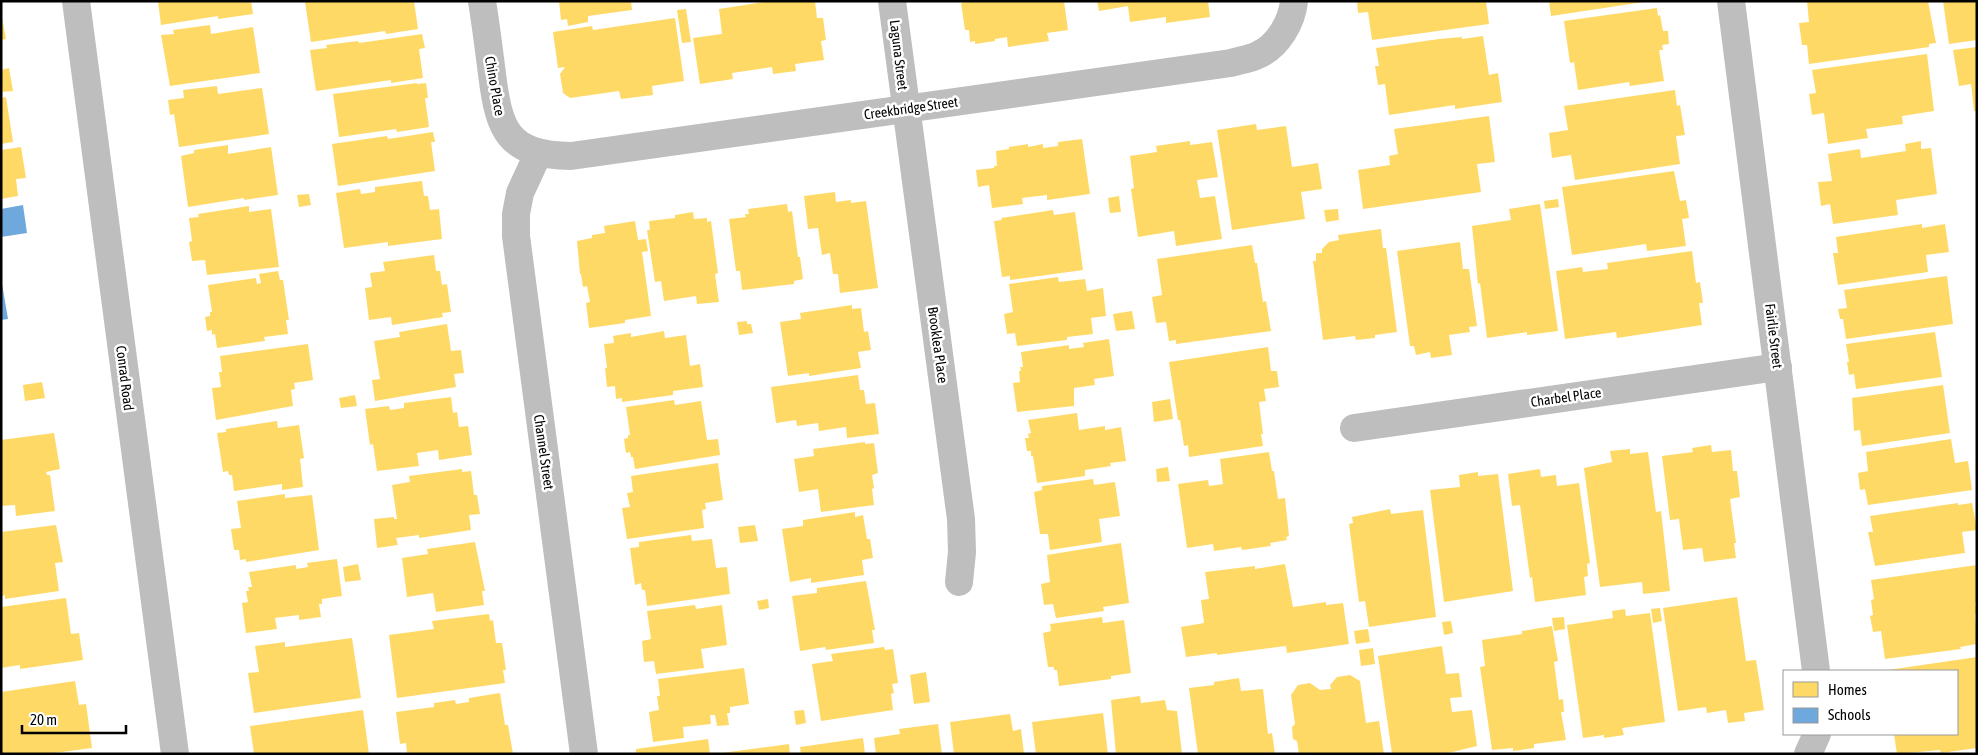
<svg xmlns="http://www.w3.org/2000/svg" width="1978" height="755" font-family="'Asap Condensed',sans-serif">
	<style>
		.homes { fill: #ffd966 }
		.schools { fill: #6fa8dc }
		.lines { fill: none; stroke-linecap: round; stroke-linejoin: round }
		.minor { stroke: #bebebe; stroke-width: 28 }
		.tertiary { stroke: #bebebe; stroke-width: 28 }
		.labels { text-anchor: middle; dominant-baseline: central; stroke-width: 5; stroke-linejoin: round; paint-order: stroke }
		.street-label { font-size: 14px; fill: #000; stroke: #fff }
	</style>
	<rect width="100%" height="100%" fill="#fff"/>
	<g class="homes">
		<path d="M158 1H251L253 14 218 19V16L161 25Z"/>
		<path d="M312 1H414L418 29 386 34 385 31 311 42 305 2Z"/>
		<path d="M559 1H631L632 10 588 16V22L568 26 567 19 561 20Z"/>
		<path d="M770 1H815L817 18H823L826 40 821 41 824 60 795 64 796 71 773 74 772 67 732 73 733 79 700 84 693 38 722 34 719 9Z"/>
		<path d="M972 1H1064L1068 30 1047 33 1049 41 1008 47 1007 37 995 39V41L975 44V41L970 42 969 30H965L961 3Z"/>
		<path d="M1097 1H1208L1210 17 1166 23V17L1130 22 1128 6 1099 11Z"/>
		<path d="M1357 1H1486L1489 24 1372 40 1368 12 1358 13Z"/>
		<path d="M1549 1H1644V2L1551 16Z"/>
		<path d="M1807 1H1928L1936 43 1929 44V47L1809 64 1807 45H1802L1799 23 1809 22Z"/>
		<path d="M1943 1H1977V40L1949 44Z"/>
		<path d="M1657 8 1658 16 1660 15 1663 31H1668L1669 44 1662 45 1663 50H1659L1664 81 1630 86 1629 82 1578 90 1574 62 1570 63 1564 21Z"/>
		<path d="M686 9 691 42 682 43 677 10Z"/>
		<path d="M1 13 6 39 1 40Z"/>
		<path d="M675 18 684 81 652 86 653 95 621 99 619 91 570 98 563 93 560 74 565 67 558 68 553 32 592 26 593 30Z"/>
		<path d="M210 25 211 34 253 27 260 73 170 86 161 35 174 34 173 30Z"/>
		<path d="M422 34 425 48 419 49 423 78 391 83V80L316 91 310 50 327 48 326 45 358 41 359 43Z"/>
		<path d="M1483 36 1489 75 1498 73 1502 102 1455 109V105L1389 115 1385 84 1378 85 1375 66H1379L1376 48 1439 39 1462 37V39Z"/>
		<path d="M1977 47V111H1974L1971 84 1959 86 1953 50Z"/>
		<path d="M1927 54 1934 111 1902 116 1903 124 1866 129 1868 138 1828 144 1824 113 1812 115 1809 94 1816 93 1812 70Z"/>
		<path d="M9 68 13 91 1 92V70Z"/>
		<path d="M417 83V84L426 83 428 98H425L429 127 397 132 396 129 339 137 333 94Z"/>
		<path d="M217 86 218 94 262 88 269 134 179 147 174 114 170 115 168 100 184 98 183 90Z"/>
		<path d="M1675 90 1677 106 1680 105 1685 135 1676 136 1680 164 1575 180 1571 155 1552 158 1549 133 1568 130 1564 106Z"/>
		<path d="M6 97 13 142 1 144V98Z"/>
		<path d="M1489 116 1495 162 1477 164 1481 192 1363 209 1358 170 1390 165 1389 156 1398 154 1394 129Z"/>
		<path d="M1256 124 1257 130 1286 126 1292 167 1318 163 1322 189 1301 192 1305 219 1232 230 1217 130Z"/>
		<path d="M433 132 435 142H431L435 171 338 186 332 144 387 136 388 139Z"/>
		<path d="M1082 139 1090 194 1047 200V195L1022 198 1023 204 992 208 989 185 978 187 976 170 994 168V166H997L996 151 1009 149V147L1028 144V147L1043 144V148L1058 146V142Z"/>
		<path d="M1190 141V145L1212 142 1218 177 1197 180 1200 198 1215 196 1222 239 1176 246 1174 231 1138 237 1131 189 1134 188 1130 156 1157 152 1156 146Z"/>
		<path d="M1921 141V149L1931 148 1937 194 1896 200 1898 215 1833 224 1830 204 1821 206 1818 182 1832 181 1828 154 1860 149 1861 158 1906 151 1905 144Z"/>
		<path d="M228 145V154L271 147 278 195 244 200V198L188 207 181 156 194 153V150Z"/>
		<path d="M21 147 26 178 16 179 18 196 1 199V150Z"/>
		<path d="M1674 171 1680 201 1686 200 1689 218 1682 219 1686 246 1647 251 1646 244 1572 255 1562 187Z"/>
		<path d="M422 181 424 196H428L430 210 439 209 442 239 388 246V242L344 248 336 193 360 189 361 194 375 192V187Z"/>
		<path d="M835 192 836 202 851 200V203L866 201 878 288 840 293 838 274H833L830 253 822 255 818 228 808 229 804 196Z"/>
		<path d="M309 194 311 205 299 207 297 195Z"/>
		<path d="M1119 196 1121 212 1110 213 1108 198Z"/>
		<path d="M1558 199 1559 207 1545 209 1544 201Z"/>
		<path d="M787 204 788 212 792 211 798 257H800L803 279 794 281V284L742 290 740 271H736L729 219 746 217 745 214H749L748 209Z"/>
		<path d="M1540 204 1558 331 1527 335V332L1487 338 1480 283 1478 284 1472 226 1511 220 1509 209Z"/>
		<path d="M249 206V212L271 209 279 267 207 275 205 260 192 261 189 242 192 241 189 218 199 217 198 214Z"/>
		<path d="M1338 209 1339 220 1326 222 1324 210Z"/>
		<path d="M1053 210 1054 215 1075 212 1083 270 1010 280V276L1002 277 994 221 1002 220 1001 218Z"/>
		<path d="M693 212 694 219 707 218V222L711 221 718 273 715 274 719 302 697 304 696 296 664 301 661 281 655 282 647 230H650L649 221 675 218V215Z"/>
		<path d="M635 221 638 240 646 239 648 251 642 252 651 316 625 320V323L589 328 586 303 590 302 587 286 583 287 581 274H580L577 241 592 238V235L605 233 604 226Z"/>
		<path d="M1922 224V228L1945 224 1949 252 1926 255 1928 272 1838 285 1833 253H1838L1836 237Z"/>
		<path d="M1381 229 1383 248H1386L1397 332 1375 335V338L1356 340 1355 336 1323 340 1313 261H1316V253H1322V249L1329 242 1339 240 1338 235Z"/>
		<path d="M1460 242 1463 269H1469L1477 326 1469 327 1470 332 1449 335 1452 355 1431 358 1430 352 1416 355 1414 346H1410L1397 251Z"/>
		<path d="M1252 245 1255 263H1257L1263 302 1266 301 1271 331 1176 344V340L1169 341 1166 322 1156 323 1152 297 1162 295 1157 259Z"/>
		<path d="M1692 251 1696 283 1700 282 1703 303H1699L1702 325 1617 338 1616 332 1565 339 1556 271 1582 267 1583 272 1608 269 1607 263Z"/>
		<path d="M434 255 436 271H440L442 285 447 284 451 312 442 313 443 317 392 325 391 317 369 320 365 288 372 287 370 273 385 271 383 262Z"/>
		<path d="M278 271 280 280H283L289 320H286L288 334 264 337 265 341 217 348 215 334 212 335V330L207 331 205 317 210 316V312H212L208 285 256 278 257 284 261 283 259 274Z"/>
		<path d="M1947 276 1953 324 1846 339 1843 319H1840L1838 309 1847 308 1844 290Z"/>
		<path d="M1058 277 1059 282 1085 279 1087 291 1103 288 1106 316 1091 318 1093 334 1067 337V340L1017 346 1015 333 1007 334 1004 314 1013 312 1009 284Z"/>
		<path d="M852 305V309L861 308 864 332 868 331 871 350 858 352 861 368 809 376V373L788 376 780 322 801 319 800 313Z"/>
		<path d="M1132 311 1135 329 1116 331 1113 314Z"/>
		<path d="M747 321V324H751L753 333 739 335 737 322Z"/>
		<path d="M447 324 451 351 461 350 464 373 454 374 456 387 375 401 372 380 380 379 374 341 400 337 399 332Z"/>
		<path d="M664 331 665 338 686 335 690 366 700 364 703 387 673 391V395L622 402V398L616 399 615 386 607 387 605 368H607L604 344 614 343 613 336 631 333V337Z"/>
		<path d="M1935 332 1942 377 1856 389 1854 374 1849 375 1847 362H1849L1846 344Z"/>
		<path d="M1109 339 1114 376 1094 379 1095 385 1074 388V406L1017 412 1013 383 1020 382 1019 371H1021L1020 367H1023L1021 352 1069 345V349L1084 347 1083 343Z"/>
		<path d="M308 344 313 380 294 383 295 389 291 390 293 406 216 420 212 388 221 387 219 372H222L220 356Z"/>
		<path d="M1268 347 1271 371H1277L1279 387 1264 389 1266 401 1259 402 1263 434H1261L1263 446 1189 457 1188 445 1184 446 1180 420H1178L1169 362Z"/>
		<path d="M858 375 860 390H864L866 404 875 403 879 434 847 438 846 427 819 431 818 423 797 426 796 420 776 423 771 387Z"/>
		<path d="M42 382 45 398 25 401 23 385Z"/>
		<path d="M1943 385 1950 433 1862 446 1860 430 1854 431 1852 398Z"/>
		<path d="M355 395 357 406 341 408 339 398Z"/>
		<path d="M451 397 453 413 457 412 459 427 468 426 472 455 439 460 438 450 417 453 419 466 377 471 373 444 370 445 365 409 389 406 390 410 404 408V403Z"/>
		<path d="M1170 399 1173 419 1154 422 1152 402Z"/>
		<path d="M674 400 675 405 701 401 707 440 718 439 720 455 635 469 633 457H631L630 452 626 453 624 439 628 438V435H630L626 407Z"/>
		<path d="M1077 413 1079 430 1105 426V430L1121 427 1126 461 1110 463 1111 466 1085 470V476L1037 483 1033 456H1031V451H1027L1025 438H1029L1028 434 1031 433 1028 420Z"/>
		<path d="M277 421 278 428 299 425 304 458 300 459 303 487 282 490V484L234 491 232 475H229L228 471 223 472 217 433 226 432V429Z"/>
		<path d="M54 433 60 469 46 472 47 475H50L55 511 16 516 15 505 1 506V440Z"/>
		<path d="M1951 439 1955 463 1968 461 1972 490 1868 505 1865 489 1860 490 1858 473 1868 471 1866 452Z"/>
		<path d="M865 442V444L874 443 878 473 872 475 874 488 872 489 874 505 821 512 818 489 799 492 794 459 814 456 813 449Z"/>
		<path d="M1711 445 1712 452 1731 450 1733 471H1737L1740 497 1730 499 1736 543H1734L1736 558 1704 562 1702 548 1683 550 1679 519 1670 520 1662 456 1693 452 1692 448Z"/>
		<path d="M1630 449V454L1648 452 1656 512 1661 511 1670 591 1643 594 1642 582 1600 587 1584 468 1612 462 1610 451Z"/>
		<path d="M1269 452 1272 471H1274L1278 499 1285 498 1289 536 1286 537 1287 540 1270 543 1271 546 1242 550 1241 547 1214 551 1213 544 1187 548 1178 484 1208 480 1209 486 1223 484 1220 459Z"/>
		<path d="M718 463 723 500 705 503 706 509 702 510 704 528 627 539 622 508 630 507 627 493 633 492 631 476Z"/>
		<path d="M1168 467 1170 481 1157 482 1156 469Z"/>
		<path d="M462 469V472L471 471 474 495H477L480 514 469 515 471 530 419 538V535L396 538 398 545 377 548 374 519 394 517V519H397L392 485 410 482 409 476Z"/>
		<path d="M1540 469 1541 477 1556 475 1557 486 1579 483 1590 563 1587 564 1588 576 1584 577 1586 595 1535 602 1532 577 1530 578 1520 505 1512 506 1508 474Z"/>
		<path d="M1478 472V476L1498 474 1513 591 1444 602 1430 490 1460 487 1459 475Z"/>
		<path d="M1093 479 1094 485 1115 482 1120 516 1099 519 1102 542 1050 550 1048 534H1040L1034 492 1042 490V486Z"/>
		<path d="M285 494V498L312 495 319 550 246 562V559L240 560 239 550H234L231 529 241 528 237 501Z"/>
		<path d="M1958 503V505L1972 503 1977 530 1962 532 1965 553 1875 566 1868 532H1873L1870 516Z"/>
		<path d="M1390 509 1391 514 1423 510 1436 617 1369 627 1365 601 1359 602 1349 524 1353 523 1352 517Z"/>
		<path d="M855 512V517L863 515 867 539H870L873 558 862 560 864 575 811 583V578L790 582 782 529 803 526V520Z"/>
		<path d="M56 525 63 562 55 563 59 591 5 599V595L1 596V532Z"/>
		<path d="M755 525 758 541 740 543 738 527Z"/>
		<path d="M691 535 692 541 712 539 716 568 727 567 730 594 647 606 645 590H642L641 583 635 585 630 548 639 547V542Z"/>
		<path d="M475 542 485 591H482L484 605 436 612 433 593 407 597 402 558 428 554 427 549Z"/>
		<path d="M1121 543 1129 603 1103 607 1104 611 1056 618 1053 604 1044 605 1041 584 1050 582 1047 555Z"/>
		<path d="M337 559 342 596 322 599V604H319L321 617 299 620V615L275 618 277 629 246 633 242 603 248 602 246 591H249L248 587H252L249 572 296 565V569L308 567 307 563Z"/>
		<path d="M358 564 361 580 345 582 343 567Z"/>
		<path d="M1285 564 1293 607 1326 602V605L1343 603 1349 644 1287 653 1286 646 1217 655V653L1186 657 1181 627 1204 623 1201 600 1209 599 1205 572 1255 566V569Z"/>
		<path d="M1977 565V603H1975L1977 614H1975L1977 644 1960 647 1961 649 1885 659 1881 631 1873 632 1870 616 1873 615 1871 600 1874 599 1871 580Z"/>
		<path d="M866 581 875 630H872L874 643 826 650 825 647 800 651 792 596 817 593V588Z"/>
		<path d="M1737 597 1746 661 1756 660 1764 710 1744 713 1745 721 1728 723 1726 710 1707 713 1706 707 1678 711 1663 608Z"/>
		<path d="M66 598 71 634 79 633 83 660 20 669V665L1 668V607Z"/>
		<path d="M768 599 769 608 759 610 757 601Z"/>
		<path d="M695 605 696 609 722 605 727 645 701 649 704 668 656 674 654 661 644 662 642 641 651 639 647 611Z"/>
		<path d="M1660 608 1662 621 1653 623 1651 609Z"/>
		<path d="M1625 609 1626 616 1650 613 1665 722 1622 728 1624 735 1604 738V735L1583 738 1567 625 1613 618 1612 611Z"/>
		<path d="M489 614 490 621 493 620 496 643H502L506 670H503L505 683 397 698 389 635 434 629 432 621Z"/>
		<path d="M1102 617 1103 623 1124 620 1131 673 1111 676V679L1059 686 1057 670H1054V667H1048L1043 633 1051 631 1050 624Z"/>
		<path d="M1564 617 1565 629 1554 631 1552 618Z"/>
		<path d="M1451 621 1453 633 1444 635 1442 622Z"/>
		<path d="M1552 626 1558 661 1554 662 1559 700 1563 699 1564 712H1561L1566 740 1534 744V748L1513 751V748L1492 750 1480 667 1485 666 1482 640 1522 634V631Z"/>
		<path d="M1368 629 1370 642 1356 644 1354 631Z"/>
		<path d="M352 638 361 698 254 713 248 673 259 672 255 646 285 642V647Z"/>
		<path d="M1442 646 1446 674 1459 673 1462 697 1450 698 1452 712 1472 710 1477 746 1444 754H1392L1378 656Z"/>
		<path d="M884 647 885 650 893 649 898 683 892 684 894 693 891 694 893 710 821 721 812 664 833 661 831 654Z"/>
		<path d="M1373 648 1375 664 1361 666 1359 650Z"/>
		<path d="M1977 657V748L1941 753 1940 750 1897 754 1894 734H1957V671L1888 670Z"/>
		<path d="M744 668 749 704 730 707V713H727L729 725 717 726 715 715H710L711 724 683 727 684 738 653 742 649 712 659 710 657 696H660L658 679Z"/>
		<path d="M926 672 930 702 914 704 910 675Z"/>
		<path d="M1350 675 1360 681 1366 723 1379 721 1384 754H1299L1297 741 1293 739 1292 727 1295 724 1291 695 1298 685 1310 683 1320 690 1331 689 1330 685 1337 677Z"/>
		<path d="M1239 678 1241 691 1263 689 1268 734 1272 733 1275 754H1198L1189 688 1214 685V682Z"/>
		<path d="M75 681 79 705 86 704 92 748 47 754H1V692Z"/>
		<path d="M500 693 505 725H508L513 754H407L406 743 400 744 396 712 434 707V703L455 700 456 704 469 702V698Z"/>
		<path d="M1140 696 1141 703 1165 700 1167 710 1177 711 1182 754H1116L1111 700Z"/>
		<path d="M363 710 369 754H254L250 726Z"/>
		<path d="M804 710 806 723 796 725 794 711Z"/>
		<path d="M1103 713 1108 754H1036L1032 722Z"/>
		<path d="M1010 714 1013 731 1021 729 1024 754H954L950 722Z"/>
		<path d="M938 724 942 754H876L874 738 900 734 899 729Z"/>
		<path d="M863 738 865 754H801L800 747Z"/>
		<path d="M708 739 710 754H636V749Z"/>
		<path d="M789 744 790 754H722V753Z"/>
	</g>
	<g class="schools">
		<path d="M23 205 27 233 1 237V209Z"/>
		<path d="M1 278 8 319 1 320Z"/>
	</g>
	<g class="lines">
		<g class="minor">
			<path d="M482 1C486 26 489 50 492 74 499 131 508 155 571 156L1231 63C1240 60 1250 59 1258 55 1278 46 1292 22 1294 1"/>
			<path d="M892 1 961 519 962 552 959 582"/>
			<path d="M1731 1 1816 671"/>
			<path d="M538 154 520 193 516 214V236L584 754"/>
			<path d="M1354 428 1778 367"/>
			<path d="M1808 754 1817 734"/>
		</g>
		<path class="tertiary" d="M76 1 175 754"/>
	</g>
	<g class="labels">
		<g class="street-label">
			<text transform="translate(899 55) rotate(83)">Laguna Street</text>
			<text transform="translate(495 86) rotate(80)">Chino Place</text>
			<text transform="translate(911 108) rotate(-8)">Creekbridge Street</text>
			<text transform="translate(1774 336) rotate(83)">Fairlie Street</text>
			<text transform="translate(938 345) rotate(82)">Brooklea Place</text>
			<text transform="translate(125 378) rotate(83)">Conrad Road</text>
			<text transform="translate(1566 397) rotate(-8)">Charbel Place</text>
			<text transform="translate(544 452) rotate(82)">Channel Street</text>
		</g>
	</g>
	<rect width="1978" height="755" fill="none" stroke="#000000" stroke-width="5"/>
	<rect x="1783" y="670" width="175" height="65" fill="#ffffff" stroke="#999999"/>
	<rect x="1793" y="682" width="25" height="15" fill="#ffd966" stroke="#999999"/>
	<text x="1828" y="695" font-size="15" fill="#000000">Homes</text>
	<rect x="1793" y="708" width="25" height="15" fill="#6fa8dc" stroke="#999999"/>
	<text x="1828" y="720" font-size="15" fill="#000000">Schools</text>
	<path d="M22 725v8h104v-8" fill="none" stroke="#000000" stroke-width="2.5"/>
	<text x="30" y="725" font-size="15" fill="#000000" stroke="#ffffff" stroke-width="4" paint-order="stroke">20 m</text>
</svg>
